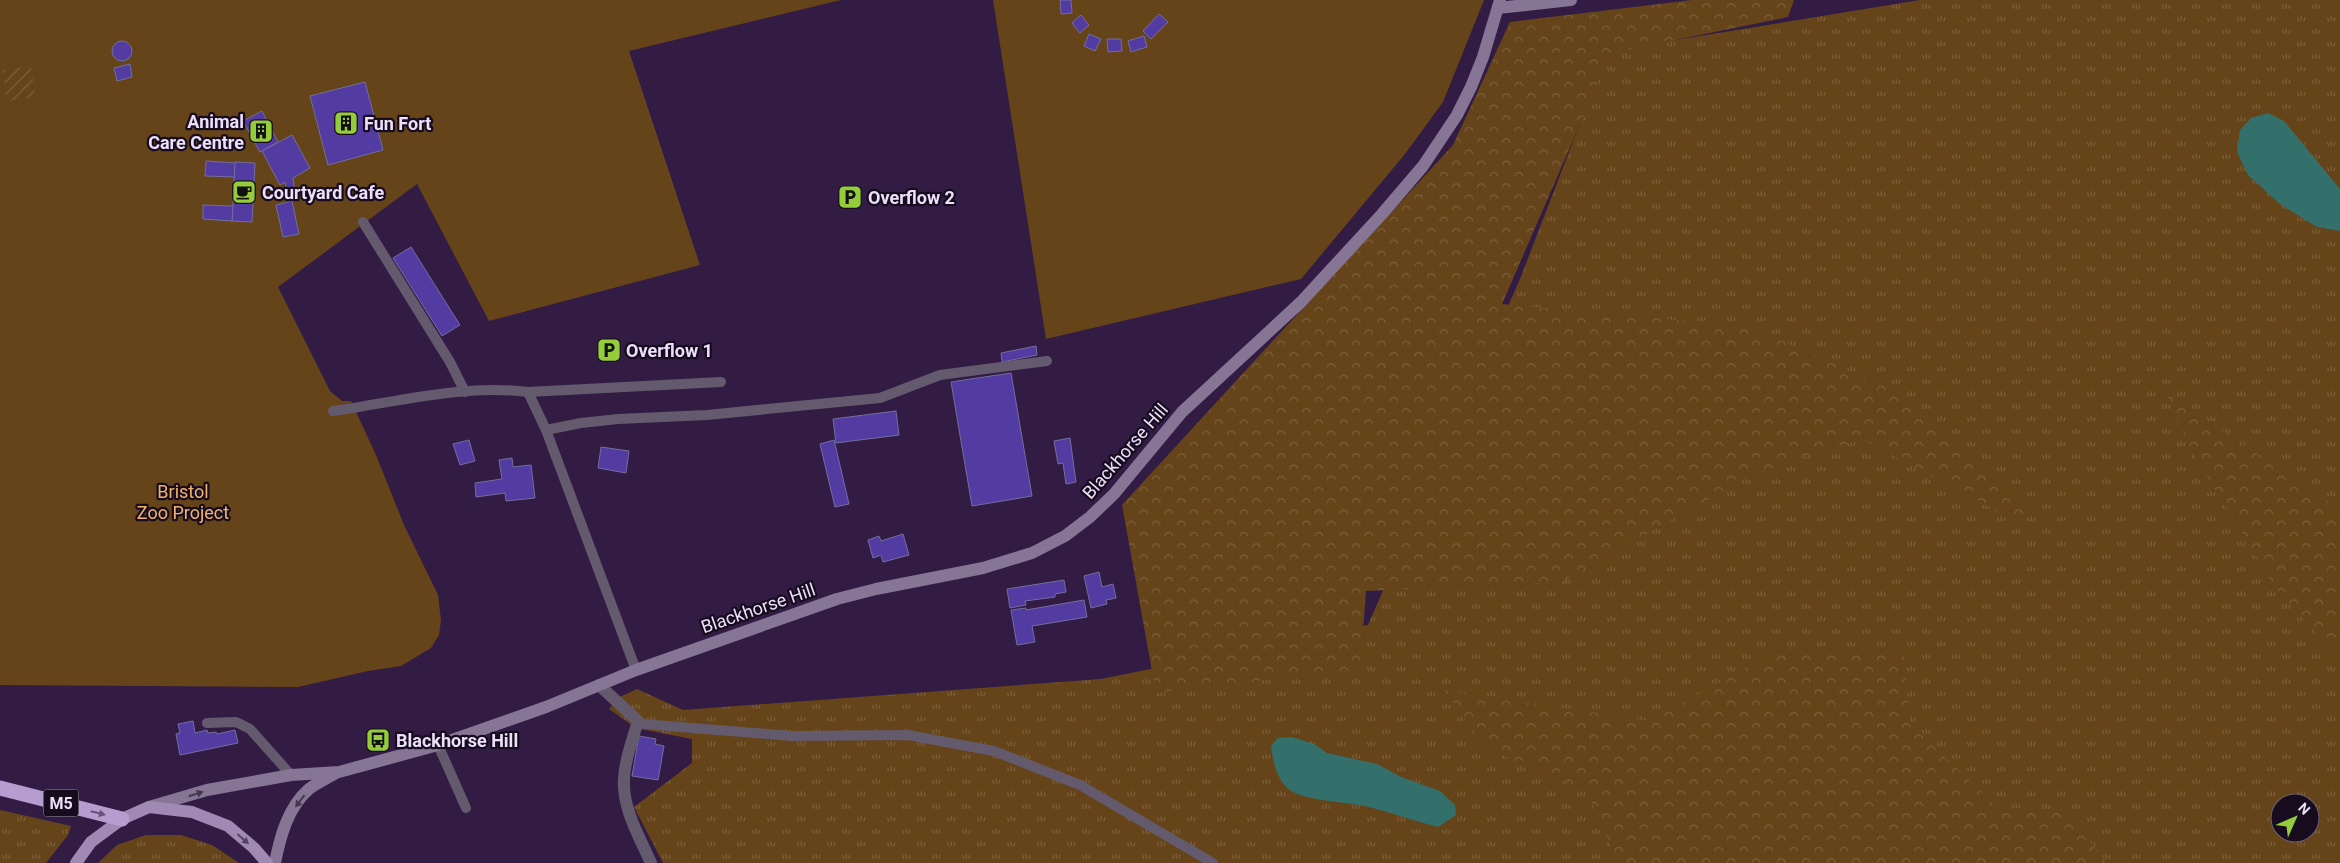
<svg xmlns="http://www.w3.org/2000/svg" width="2340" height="863" font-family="Roboto,sans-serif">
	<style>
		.grass { fill: url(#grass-tufts); fill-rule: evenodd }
		.forest { fill: url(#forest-crowns) }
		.park { fill: #66441a }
		.garden { fill: url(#garden-furrows) }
		.water { fill: #34706b }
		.building { fill: #523ba1; stroke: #736e9f }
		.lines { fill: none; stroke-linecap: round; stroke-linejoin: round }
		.lane { stroke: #645a6e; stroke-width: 10 }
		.street { stroke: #645a6e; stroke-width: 12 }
		.secondary { stroke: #867595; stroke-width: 12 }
		.primary { stroke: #a08ab3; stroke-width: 12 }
		.highway { stroke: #b79dcf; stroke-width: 15 }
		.oneway { fill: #43364e }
		.oneway2 { fill: #665476 }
		.oneway3 { fill: #544561 }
		.labels { text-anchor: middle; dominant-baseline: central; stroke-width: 4.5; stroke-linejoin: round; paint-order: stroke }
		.shield { fill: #160c1e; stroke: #aca0b7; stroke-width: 1 }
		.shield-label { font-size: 16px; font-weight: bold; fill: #ecdff9 }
		.poi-label { font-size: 18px; font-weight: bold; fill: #ecdff9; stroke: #160c1e; text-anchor: start }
		.street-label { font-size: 18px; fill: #ecdff9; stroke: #160c1e }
		.park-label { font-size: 18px; fill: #f1b36e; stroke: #160c1e }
	</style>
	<defs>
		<pattern id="grass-tufts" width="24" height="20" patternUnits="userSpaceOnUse" patternTransform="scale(1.25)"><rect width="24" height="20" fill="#66441a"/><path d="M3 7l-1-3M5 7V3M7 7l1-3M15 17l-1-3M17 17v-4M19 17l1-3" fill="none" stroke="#7c5f3c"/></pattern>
		<pattern id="forest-crowns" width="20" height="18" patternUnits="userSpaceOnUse" patternTransform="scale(1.25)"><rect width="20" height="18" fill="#66441a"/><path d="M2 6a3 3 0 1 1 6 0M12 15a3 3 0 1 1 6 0" fill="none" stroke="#7c5f3c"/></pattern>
		<pattern id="garden-furrows" width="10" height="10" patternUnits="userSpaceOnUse" patternTransform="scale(1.25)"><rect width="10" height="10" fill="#66441a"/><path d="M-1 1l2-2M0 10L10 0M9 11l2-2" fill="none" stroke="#7c5f3c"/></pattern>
	</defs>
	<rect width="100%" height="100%" fill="#331c44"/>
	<g class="grass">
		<path d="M1920 0H2340V863H663L634 807 692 763V739L636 728 609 709 618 698 637 689 683 710 1101 679 1368 625 1520 279 1608 51ZM2280 803H2310V833H2280Z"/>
		<path d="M0 810 71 826 68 835 46 863H0Z"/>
		<path d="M146 835H181L212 845 239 863H98L117 845Z"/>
	</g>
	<g class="forest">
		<path d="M1692 0H1794L1788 17 1611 53 1502 304 1751 327 1886 387 2029 511 2024 526 1863 439 1755 473 1562 582 1366 591 1360 669 1156 693 1122 505 1453 145 1510 22Z"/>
		<path d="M2167 394 2340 509V661L2275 587 2191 450Z"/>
		<path d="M1783 647 1904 653 1910 724 1996 806 2065 813 2108 863H1613L1611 846 1586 791 1485 748 1444 690 1650 721Z"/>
	</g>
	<g class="park">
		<path d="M0 0H841L629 51 700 265 489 321 417 184 278 287 330 391 342 401H351L376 455 404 525 438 595 441 620 439 635 431 648 401 666 368 671 298 687 0 685Z"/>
		<path d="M993 0H1484L1443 102 1405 154 1301 279 1046 339Z"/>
	</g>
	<path class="garden" d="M31 66 36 97 7 101 3 70Z"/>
	<g class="water">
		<path d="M2268 113 2284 121 2340 189V231L2317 227 2280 204 2248 175 2237 152 2240 130 2251 118Z"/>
		<path d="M1292 737 1314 744 1327 753 1377 764 1401 777 1440 791 1455 805 1456 815 1438 827C1415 821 1392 813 1369 807 1349 802 1305 801 1290 790 1277 781 1273 761 1271 746L1278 738Z"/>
	</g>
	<g class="building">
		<path d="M1060 0H1071L1072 13 1061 14Z"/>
		<path d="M1159 14 1168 22 1151 39 1143 31Z"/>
		<path d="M1081 15 1089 25 1080 33 1072 23Z"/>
		<path d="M1089 34 1101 39 1095 51 1084 46Z"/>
		<path d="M1144 36 1147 47 1131 52 1128 41Z"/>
		<path d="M1107 39H1121L1122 51 1108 52Z"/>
		<circle cx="122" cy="51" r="10"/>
		<path d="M130 64 132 77 117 81 114 68Z"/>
		<path d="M365 82 383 150 328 165 310 96Z"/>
		<path d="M262 111 278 142 260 152 243 121Z"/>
		<path d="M292 135 310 168 293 178 296 200 290 202 285 182 280 185 262 151Z"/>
		<path d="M206 161 236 163 235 177 205 176Z"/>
		<path d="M235 162 255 163 252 222 232 221Z"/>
		<path d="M292 201 299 234 283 237 276 205Z"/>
		<path d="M203 205 233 206 232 221 203 219Z"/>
		<path d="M411 247 460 325 442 336 393 258Z"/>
		<path d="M1036 346 1037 355 1002 362 1001 353Z"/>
		<path d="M1011 373 1032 496 972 506 951 382Z"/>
		<path d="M896 411 899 435 836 443 833 419Z"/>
		<path d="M1070 438 1076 482 1066 484 1063 463 1058 464 1054 441Z"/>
		<path d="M469 440 475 461 460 465 453 444Z"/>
		<path d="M834 440 849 504 835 507 820 444Z"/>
		<path d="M601 447 629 451 626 473 598 468Z"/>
		<path d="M512 458 513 467 531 465 535 498 506 501 505 493 476 497 475 483 502 479 499 460Z"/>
		<path d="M903 534 909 555 883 562 881 555 873 558 868 540 879 536 881 541Z"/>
		<path d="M1099 572 1102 587 1113 584 1116 598 1106 600 1107 604 1091 608 1084 576Z"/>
		<path d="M1064 580 1066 592 1055 594V597L1025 601 1026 605 1010 608 1007 589Z"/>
		<path d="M1084 600 1087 617 1032 626 1035 642 1017 645 1011 610 1026 608V610Z"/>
		<path d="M193 721 195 733 207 730 208 733 216 732 217 734 235 730 238 743 180 755 176 734 180 733 178 724Z"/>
		<path d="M639 736 656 739 655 744 664 746 658 780 632 776Z"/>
	</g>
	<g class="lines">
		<g class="lane">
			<path d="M363 222 450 362 465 392"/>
			<path d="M528 392 721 382"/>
			<path d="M333 411C396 402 464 384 528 392L546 430 636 670"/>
			<path d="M546 430 581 423 618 419 707 415 880 398 940 375 1047 361"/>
			<path d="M638 721 643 724 792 736 908 735 994 751 1080 785 1213 863"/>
			<path d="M207 723 236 722 250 729 291 775"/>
			<path d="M438 745 466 808"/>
		</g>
		<path class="street" d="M599 685 638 721C633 739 625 758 624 778 622 808 639 836 651 863"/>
		<g class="secondary">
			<path d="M1498 8 1571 0"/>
			<path d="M149 807 207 790 291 775 339 772 438 745 546 707 636 670 837 599 876 589 983 568 1032 553 1065 536 1090 517 1114 494 1182 412 1301 302 1382 214 1423 166 1457 115 1471 87 1483 57 1500 0"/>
			<path d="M275 863C280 837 288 807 309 789 317 783 328 778 336 773"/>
		</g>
		<path class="primary" d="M76 863 91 842 122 819 149 807 192 812 228 826 254 848 267 863"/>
		<path class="highway" d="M0 788 122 819"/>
	</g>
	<defs><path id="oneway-solid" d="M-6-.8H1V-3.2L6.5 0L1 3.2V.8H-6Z" transform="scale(1.25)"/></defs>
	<g class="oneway">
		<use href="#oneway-solid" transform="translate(196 794) rotate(-17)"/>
		<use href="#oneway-solid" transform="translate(300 801) rotate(127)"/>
	</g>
	<use class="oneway2" href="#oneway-solid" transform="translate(98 813) rotate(14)"/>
	<use class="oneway3" href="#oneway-solid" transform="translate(243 839) rotate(41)"/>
	<defs>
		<g id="building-square" transform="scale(1.25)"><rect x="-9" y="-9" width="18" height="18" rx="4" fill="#94cc3b" stroke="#160c1e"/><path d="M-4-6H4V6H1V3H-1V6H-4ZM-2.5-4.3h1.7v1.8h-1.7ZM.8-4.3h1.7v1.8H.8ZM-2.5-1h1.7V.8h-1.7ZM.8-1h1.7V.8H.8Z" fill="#111"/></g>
		<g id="cafe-square" transform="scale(1.25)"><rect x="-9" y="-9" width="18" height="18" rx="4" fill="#94cc3b" stroke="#160c1e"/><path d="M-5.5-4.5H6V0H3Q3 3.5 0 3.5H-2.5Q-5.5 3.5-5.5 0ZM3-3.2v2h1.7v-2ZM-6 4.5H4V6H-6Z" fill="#111"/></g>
		<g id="parking-square" transform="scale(1.25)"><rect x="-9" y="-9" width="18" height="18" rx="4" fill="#94cc3b" stroke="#160c1e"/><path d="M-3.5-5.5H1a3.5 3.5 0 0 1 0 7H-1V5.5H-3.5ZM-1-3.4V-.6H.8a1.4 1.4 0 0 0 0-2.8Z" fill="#111"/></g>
		<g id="bus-square" transform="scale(1.25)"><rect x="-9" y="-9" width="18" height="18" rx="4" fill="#94cc3b" stroke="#160c1e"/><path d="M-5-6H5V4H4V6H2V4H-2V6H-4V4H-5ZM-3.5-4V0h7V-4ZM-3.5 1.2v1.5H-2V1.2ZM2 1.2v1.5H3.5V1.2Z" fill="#111"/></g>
	</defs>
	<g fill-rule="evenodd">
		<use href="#building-square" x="346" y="123"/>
		<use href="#building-square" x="261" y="131"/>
		<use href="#cafe-square" x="244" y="192"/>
		<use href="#parking-square" x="850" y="197"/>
		<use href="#parking-square" x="609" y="350"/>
		<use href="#bus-square" x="378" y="740"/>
	</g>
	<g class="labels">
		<rect class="shield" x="43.5" y="789.5" width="35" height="27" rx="4"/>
		<g class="shield-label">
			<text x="61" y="803">M5</text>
		</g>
		<g class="poi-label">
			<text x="244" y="121" text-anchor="end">Animal<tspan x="244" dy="21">Care Centre</tspan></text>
			<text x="364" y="123">Fun Fort</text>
			<text x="262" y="192">Courtyard Cafe</text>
			<text x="868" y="197">Overflow 2</text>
			<text x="626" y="350">Overflow 1</text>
			<text x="396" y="740">Blackhorse Hill</text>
		</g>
		<g class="street-label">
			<text transform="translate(1125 451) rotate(-49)">Blackhorse Hill</text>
			<text transform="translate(758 608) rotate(-19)">Blackhorse Hill</text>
		</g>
		<g class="park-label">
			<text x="183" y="491">Bristol<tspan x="183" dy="21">Zoo Project</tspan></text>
		</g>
	</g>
	<g transform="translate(2295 818) rotate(45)"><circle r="24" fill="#160c1e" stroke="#6c6076"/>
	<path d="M0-4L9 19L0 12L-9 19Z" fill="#94cc3b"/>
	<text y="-8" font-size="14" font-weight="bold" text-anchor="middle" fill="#ecdff9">N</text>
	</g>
</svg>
